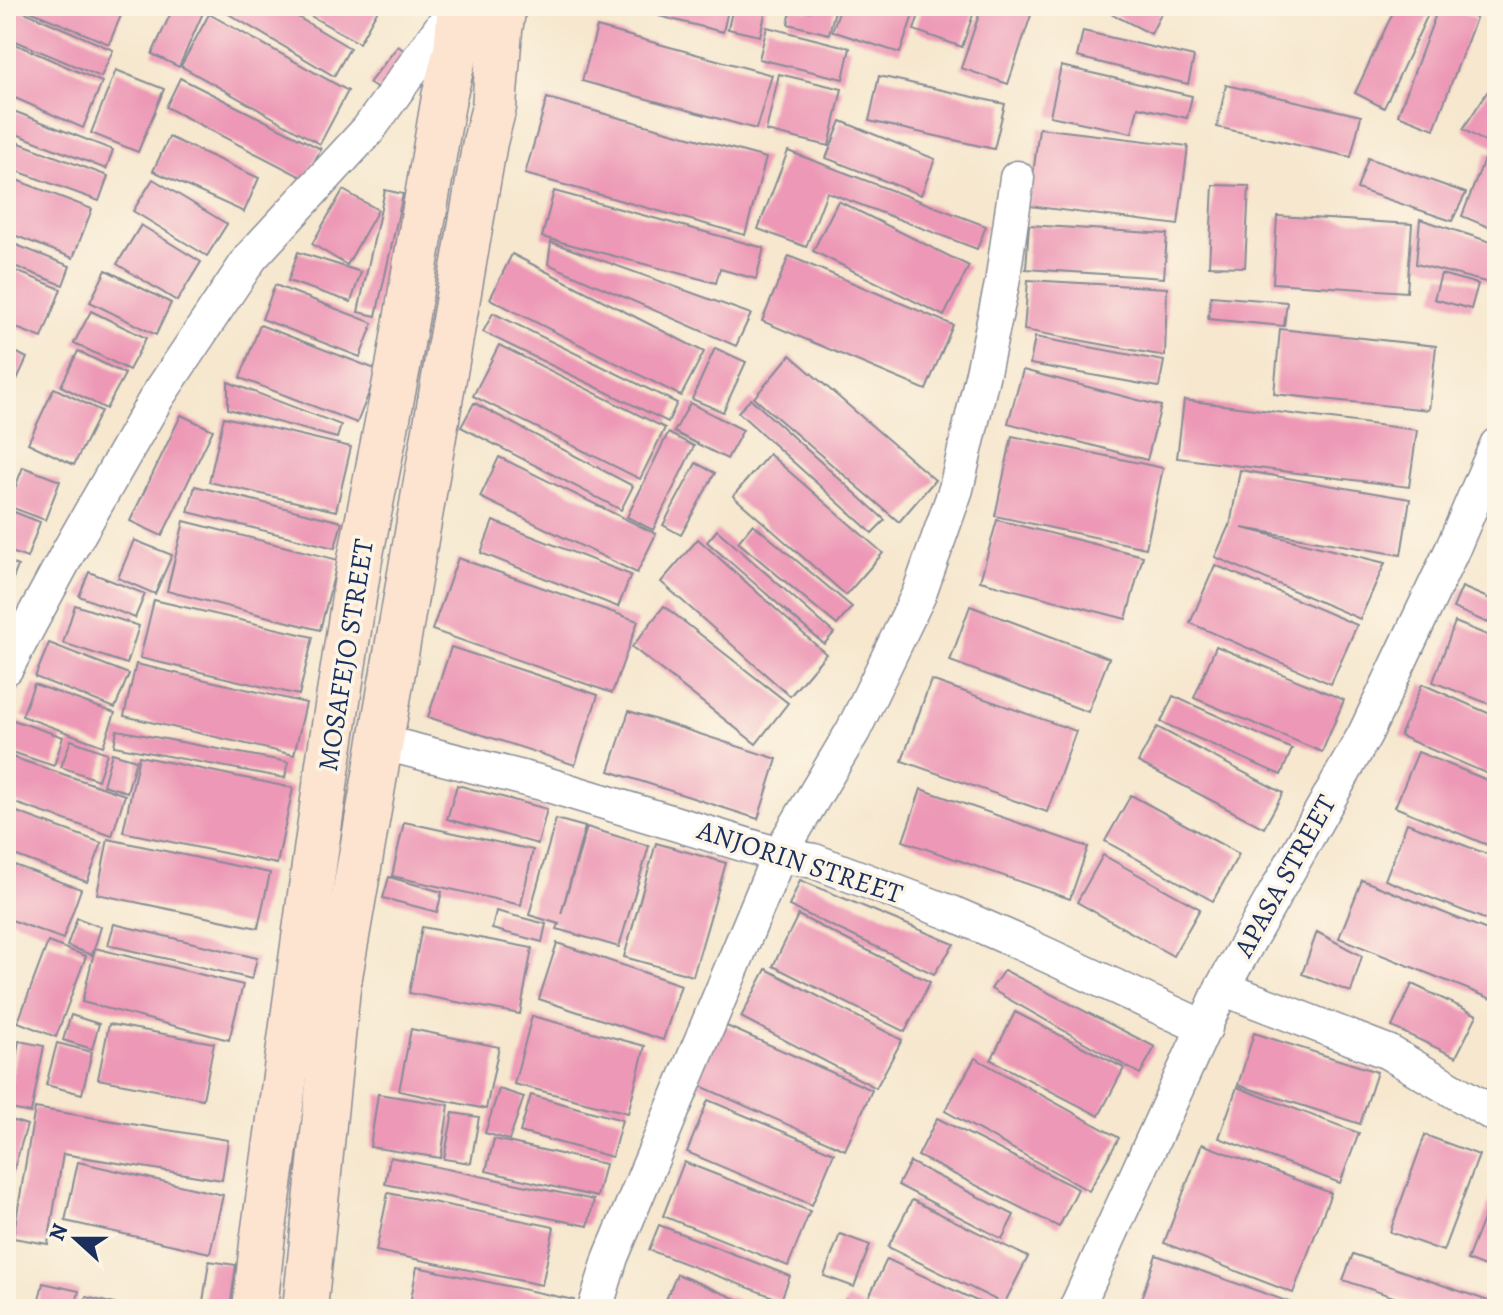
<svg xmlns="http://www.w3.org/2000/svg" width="1503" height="1315" font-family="Alegreya,serif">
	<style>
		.building { fill: #ed98b6 }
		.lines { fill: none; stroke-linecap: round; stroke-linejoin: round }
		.minor-casing { stroke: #888b96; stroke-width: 37 }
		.secondary-casing { stroke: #888b96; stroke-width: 47 }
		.minor { stroke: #fff; stroke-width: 34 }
		.secondary { stroke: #fde4d0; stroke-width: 44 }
		.labels { text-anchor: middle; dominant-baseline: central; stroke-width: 7; stroke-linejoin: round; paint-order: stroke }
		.street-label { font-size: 28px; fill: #1b2f5e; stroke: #fcf5e5 }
	</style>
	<rect width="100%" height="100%" fill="#fcf5e5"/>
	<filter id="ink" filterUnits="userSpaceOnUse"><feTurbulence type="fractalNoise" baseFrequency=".0125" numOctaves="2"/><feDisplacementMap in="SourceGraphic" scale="16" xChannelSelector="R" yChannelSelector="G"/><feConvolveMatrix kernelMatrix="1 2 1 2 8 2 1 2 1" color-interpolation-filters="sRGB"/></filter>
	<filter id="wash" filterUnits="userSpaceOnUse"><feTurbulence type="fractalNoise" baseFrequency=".006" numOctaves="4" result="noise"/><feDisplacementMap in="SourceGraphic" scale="32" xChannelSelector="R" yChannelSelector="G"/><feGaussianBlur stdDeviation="1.8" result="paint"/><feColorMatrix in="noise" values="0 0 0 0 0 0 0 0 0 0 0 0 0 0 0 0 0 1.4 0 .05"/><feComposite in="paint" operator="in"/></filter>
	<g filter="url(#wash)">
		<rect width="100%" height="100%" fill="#f6e7ce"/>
		<g id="blocks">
			<g class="building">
				<path d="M6 6H11L113 50 101 77 6 37Z"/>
				<path d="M18 6H125L109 44Z"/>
				<path d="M174 6H206L179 67 152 54Z"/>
				<path d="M215 6H279L350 48 334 76Z"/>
				<path d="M293 6H380L359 43Z"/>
				<path d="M662 6H729L723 32 659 16Z"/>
				<path d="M733 6H767L760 36 728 29Z"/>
				<path d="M810 6H836L829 34 788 24 792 7 809 11Z"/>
				<path d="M841 6H916L900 53 832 31Z"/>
				<path d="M922 6H976L962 47 914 30Z"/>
				<path d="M982 6H1034L1008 84 961 68Z"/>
				<path d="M1096 6H1165L1151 34Z"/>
				<path d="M1396 6H1432L1384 108 1355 93Z"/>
				<path d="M1439 6H1444L1476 18 1434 129 1398 115Z"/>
				<path d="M209 14 348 91 320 144 181 66Z"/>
				<path d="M597 27 772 75 756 129 582 81Z"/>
				<path d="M767 27 850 48 843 79 759 59Z"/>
				<path d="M1083 31 1194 57 1188 84 1077 57Z"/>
				<path d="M6 40 102 82 83 128 6 94Z"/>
				<path d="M398 46 414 58 386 95 369 83Z"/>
				<path d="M1061 66 1192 96 1187 118 1138 107 1132 133 1050 116Z"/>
				<path d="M116 70 164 89 138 152 91 133Z"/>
				<path d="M779 74 842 89 829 146 766 131Z"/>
				<path d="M879 76 1005 104 994 149 869 121Z"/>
				<path d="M1497 77V149L1463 129Z"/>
				<path d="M180 78 321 149 305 179 166 107Z"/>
				<path d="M1226 85 1361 116 1351 157 1217 127Z"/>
				<path d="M547 98 766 158 745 235 525 174Z"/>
				<path d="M6 108 113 150 106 169 6 130Z"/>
				<path d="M841 121 935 159 921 195 826 158Z"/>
				<path d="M1039 128 1188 146 1178 225 1029 206Z"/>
				<path d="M169 137 259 178 244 212 153 171Z"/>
				<path d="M6 138 108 176 99 201 6 167Z"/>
				<path d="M788 151 986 226 977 249 827 192 806 247 758 229Z"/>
				<path d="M1487 152 1497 156V219L1493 229 1462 216Z"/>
				<path d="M1368 158 1466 193 1452 221 1357 189Z"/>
				<path d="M6 176 92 209 73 258 6 232Z"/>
				<path d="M153 179 227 224 207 256 133 211Z"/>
				<path d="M1213 185 1249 186 1245 267 1209 266Z"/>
				<path d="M343 190 378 210 347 265 312 244Z"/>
				<path d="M385 190 403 194 376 316 358 312Z"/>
				<path d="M554 191 764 248 756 279 720 269 716 283 542 237Z"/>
				<path d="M838 201 969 266 944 316 813 251Z"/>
				<path d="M1277 216 1412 224 1407 292 1273 283Z"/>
				<path d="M1420 219 1497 244V285L1416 264Z"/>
				<path d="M141 225 201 262 177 301 117 264Z"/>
				<path d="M1029 225 1167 234 1164 278 1026 269Z"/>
				<path d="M6 241 70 266 63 285 6 263Z"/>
				<path d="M551 242 751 314 736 346 548 264Z"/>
				<path d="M298 252 361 272 351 302 288 281Z"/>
				<path d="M512 254 704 352 681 396 490 299Z"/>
				<path d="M789 256 953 325 926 390 762 321Z"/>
				<path d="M6 267 61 289 42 338 6 324Z"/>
				<path d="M106 270 171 303 156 335 90 302Z"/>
				<path d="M1441 274 1478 284 1471 309 1434 299Z"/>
				<path d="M1028 280 1167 288 1165 356 1024 330Z"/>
				<path d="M275 285 373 323 360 357 262 319Z"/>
				<path d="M1211 296 1287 302 1284 326 1208 319Z"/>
				<path d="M91 311 146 338 129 370 74 343Z"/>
				<path d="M493 313 677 403 668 422 483 332Z"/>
				<path d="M260 325 378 370 357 423 240 378Z"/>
				<path d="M1280 329 1436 346 1429 410 1274 394Z"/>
				<path d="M1035 337 1164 361 1159 387 1030 364Z"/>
				<path d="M499 345 665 428 640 479 473 396Z"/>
				<path d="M6 347 27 358 6 403Z"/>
				<path d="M715 348 746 362 723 412 692 399Z"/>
				<path d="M78 351 125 374 106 409 61 386Z"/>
				<path d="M790 355 935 480 899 522 754 398Z"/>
				<path d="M1023 370 1161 406 1147 460 1008 423Z"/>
				<path d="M228 382 341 425 337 438 228 409Z"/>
				<path d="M54 388 101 411 74 465 28 443Z"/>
				<path d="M751 399 885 520 872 533 738 412Z"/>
				<path d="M1184 400 1417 430 1409 487 1177 458Z"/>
				<path d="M474 403 633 486 621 510 461 427Z"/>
				<path d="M690 403 743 430 727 459 674 432Z"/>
				<path d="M181 415 213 430 162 536 130 521Z"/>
				<path d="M224 417 351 447 336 511 209 482Z"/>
				<path d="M668 433 694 446 653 530 627 517Z"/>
				<path d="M1012 436 1163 468 1146 548 995 516Z"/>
				<path d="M769 454 883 553 846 595 733 496Z"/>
				<path d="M499 457 656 534 637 573 480 497Z"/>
				<path d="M696 463 715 473 681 535 663 525Z"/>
				<path d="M23 467 60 481 45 520 8 506Z"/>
				<path d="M1240 470 1410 499 1401 555 1242 528 1385 563 1360 619 1215 557 1229 525 1230 526Z"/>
				<path d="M195 486 342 522 335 548 188 512Z"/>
				<path d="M9 510 40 522 27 558 6 550V518Z"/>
				<path d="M997 520 1143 556 1126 619 980 581Z"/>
				<path d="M184 521 338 560 320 630 167 591Z"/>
				<path d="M493 521 631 575 618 607 481 553Z"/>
				<path d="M753 524 852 607 837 625 738 542Z"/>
				<path d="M717 530 834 633 824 644 707 542Z"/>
				<path d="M698 539 826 654 790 696 661 582Z"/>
				<path d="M134 540 172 555 155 594 118 578Z"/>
				<path d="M458 558 638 621 612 693 432 630Z"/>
				<path d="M6 561 18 566 6 596Z"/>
				<path d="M1215 565 1357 625 1331 684 1190 623Z"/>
				<path d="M89 572 145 594 135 618 79 596Z"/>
				<path d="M1462 587 1497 602 1488 623 1453 608Z"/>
				<path d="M154 600 313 637 299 695 140 658Z"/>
				<path d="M75 605 139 626 127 664 63 643Z"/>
				<path d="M664 606 788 703 756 744 632 647Z"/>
				<path d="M970 606 1109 658 1088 712 950 661Z"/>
				<path d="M1455 622 1497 639V707L1433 682Z"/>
				<path d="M49 643 129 674 115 708 35 677Z"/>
				<path d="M1216 646 1344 700 1322 752 1194 698Z"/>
				<path d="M451 647 598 695 575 765 428 717Z"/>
				<path d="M136 664 306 703 294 755 124 716Z"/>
				<path d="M931 680 1076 731 1047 812 902 761Z"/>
				<path d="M34 684 115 713 103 746 22 716Z"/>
				<path d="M1422 684 1497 717V778L1400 736Z"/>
				<path d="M1173 696 1292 749 1281 775 1161 722Z"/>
				<path d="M629 711 777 759 758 819 609 771Z"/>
				<path d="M13 720 63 737 54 766 6 750V740Z"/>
				<path d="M1157 727 1283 793 1264 828 1138 762Z"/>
				<path d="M117 730 288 762 285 778 114 746Z"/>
				<path d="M71 740 107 753 98 780 61 767Z"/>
				<path d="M1418 752 1497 784V849L1395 807Z"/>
				<path d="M112 753 136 760 127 792 103 785Z"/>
				<path d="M6 755 125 795 112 836 6 800Z"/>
				<path d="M139 756 293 788 277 864 123 832Z"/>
				<path d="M457 785 547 809 538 844 447 819Z"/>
				<path d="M921 789 1088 847 1070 899 903 841Z"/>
				<path d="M1131 795 1239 854 1213 901 1105 841Z"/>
				<path d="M6 808 102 843 87 882 6 852Z"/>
				<path d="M556 819 585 827 561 914 587 827 649 846 619 947 557 929 559 924 529 915Z"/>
				<path d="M404 822 533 850 521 905 392 876Z"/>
				<path d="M1407 823 1497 858V924L1385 880Z"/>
				<path d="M108 839 270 873 258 928 97 894Z"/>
				<path d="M656 843 726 863 693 976 624 957Z"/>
				<path d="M1103 855 1200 909 1173 956 1077 902Z"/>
				<path d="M6 862 81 889 63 939 6 918Z"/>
				<path d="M389 877 442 892 437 912 383 898Z"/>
				<path d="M800 880 954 944 934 974 789 906Z"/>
				<path d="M1362 880 1497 934V1001L1339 938Z"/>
				<path d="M496 911 546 924 542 942 492 929Z"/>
				<path d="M798 915 930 982 905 1032 773 966Z"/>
				<path d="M77 918 101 927 92 955 67 946Z"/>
				<path d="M114 924 257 958 252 979 108 945Z"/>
				<path d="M422 927 532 948 520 1014 409 993Z"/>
				<path d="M1317 932 1362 956 1351 992 1302 974Z"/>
				<path d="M48 942 86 956 56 1037 18 1022Z"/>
				<path d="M557 943 681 985 663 1040 539 999Z"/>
				<path d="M95 948 243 985 229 1040 82 1002Z"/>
				<path d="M766 969 902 1040 876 1088 741 1017Z"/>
				<path d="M1004 970 1155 1047 1140 1074 991 989Z"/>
				<path d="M1412 984 1477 1015 1456 1057 1392 1027Z"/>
				<path d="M1015 1012 1124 1068 1099 1116 991 1060Z"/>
				<path d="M71 1015 99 1024 92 1049 63 1040Z"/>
				<path d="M532 1016 645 1046 628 1113 514 1084Z"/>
				<path d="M109 1024 214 1043 203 1099 98 1079Z"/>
				<path d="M722 1024 872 1090 845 1150 696 1084Z"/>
				<path d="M411 1029 499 1047 486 1109 399 1091Z"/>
				<path d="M1254 1033 1377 1072 1360 1124 1238 1085Z"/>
				<path d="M6 1041 15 1044 7 1072H6Z"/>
				<path d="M19 1041 44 1046 31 1113 6 1108Z"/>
				<path d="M57 1043 92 1052 82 1094 46 1085Z"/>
				<path d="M975 1058 1119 1138 1089 1191 945 1111Z"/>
				<path d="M1237 1087 1359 1133 1340 1183 1219 1138Z"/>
				<path d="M499 1089 524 1097 509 1140 485 1133Z"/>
				<path d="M378 1094 449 1105 441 1158 370 1147Z"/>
				<path d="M531 1095 622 1120 612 1157 520 1132Z"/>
				<path d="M708 1100 834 1153 812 1205 687 1152Z"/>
				<path d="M35 1108 228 1140 222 1180 63 1154 48 1244 13 1238Z"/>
				<path d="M453 1113 479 1117 471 1163 444 1159Z"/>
				<path d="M937 1118 1078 1189 1059 1227 918 1156Z"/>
				<path d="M8 1119 27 1125 7 1192 6 1125Z"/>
				<path d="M1425 1135 1479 1155 1443 1251 1390 1232Z"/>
				<path d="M494 1139 605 1164 597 1197 486 1171Z"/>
				<path d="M1202 1144 1331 1193 1293 1293 1164 1243Z"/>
				<path d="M390 1157 594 1200 588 1226 385 1184Z"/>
				<path d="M78 1162 223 1195 210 1253 65 1221Z"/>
				<path d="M684 1162 810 1211 788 1266 663 1216Z"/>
				<path d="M910 1162 1014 1215 1002 1239 898 1185Z"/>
				<path d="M1497 1183V1272L1467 1260Z"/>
				<path d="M388 1193 554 1227 542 1285 376 1251Z"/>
				<path d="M912 1200 1028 1257 1004 1304 888 1247Z"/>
				<path d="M659 1225 790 1276 781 1300 649 1250Z"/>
				<path d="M840 1234 870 1245 854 1287 824 1276Z"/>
				<path d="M1353 1254 1497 1304V1309H1429L1343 1280Z"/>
				<path d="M1156 1255 1292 1303 1289 1309 1138 1308Z"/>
				<path d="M887 1259 994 1309H879L866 1303Z"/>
				<path d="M209 1261 236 1265 230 1309H202Z"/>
				<path d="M417 1267 574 1300 572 1309H409Z"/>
				<path d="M677 1274 760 1309H662Z"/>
				<path d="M43 1283 79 1291 75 1309H37Z"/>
				<path d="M86 1297 131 1308V1309H83Z"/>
				<path d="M847 1299 868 1309H842Z"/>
			</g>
		</g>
	</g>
	<g filter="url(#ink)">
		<use href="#blocks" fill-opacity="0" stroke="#888b96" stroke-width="2"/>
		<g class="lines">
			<g class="minor-casing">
				<g id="minor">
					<path d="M6 668 70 549 157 397 251 257 368 130 457 6"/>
					<path d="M380 742 542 783 779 855 814 861 954 914 1023 944 1205 1028"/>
					<path d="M1222 988 1388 1052 1497 1116"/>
					<path d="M595 1309 611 1257 779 855 853 731 919 594 956 489 984 368 1002 284 1017 178"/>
					<path d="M1076 1309 1222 988 1365 734 1453 548 1497 445"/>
				</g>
			</g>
			<g class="secondary-casing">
				<g id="secondary">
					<path d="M255 1309 262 1243 328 764 360 559 398 367 444 97 456 50 460 6"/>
					<path d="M305 1309 338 988 485 142 494 107 500 30 504 6"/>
				</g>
			</g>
			<use href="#minor" class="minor"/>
			<use href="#secondary" class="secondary"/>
		</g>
	</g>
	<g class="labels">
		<g class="street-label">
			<text transform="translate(346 655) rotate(-81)">MOSAFEJO STREET</text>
			<text transform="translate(800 862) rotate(18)">ANJORIN STREET</text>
			<text transform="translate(1285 876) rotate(-61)">APASA STREET</text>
		</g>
	</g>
	<rect width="1503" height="1315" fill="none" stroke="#fcf5e5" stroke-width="32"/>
	<g transform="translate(76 1239) rotate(291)" stroke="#fcf5e5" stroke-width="6" paint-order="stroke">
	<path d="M0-6L14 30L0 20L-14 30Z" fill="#1b2f5e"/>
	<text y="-12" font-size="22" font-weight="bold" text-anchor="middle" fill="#1b2f5e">N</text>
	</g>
</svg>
